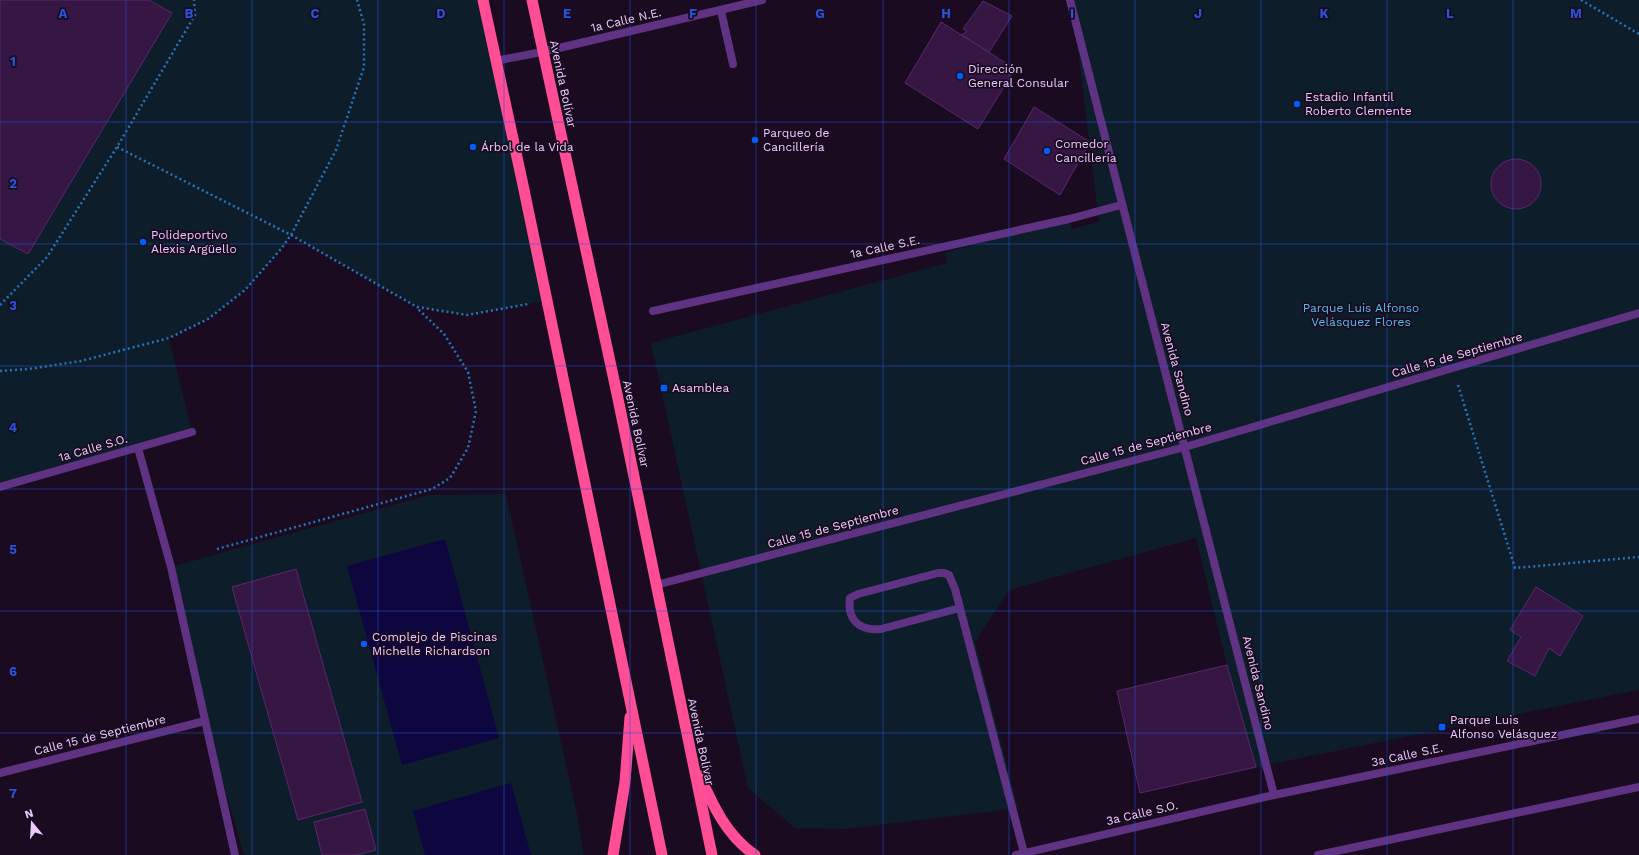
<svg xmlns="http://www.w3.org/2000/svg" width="1639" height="855" font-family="'Work Sans',sans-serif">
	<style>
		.green { fill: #0e1d2a }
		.water { fill: #0e063e }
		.building { fill: #361642; stroke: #5a2770 }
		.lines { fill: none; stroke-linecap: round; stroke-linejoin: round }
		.path { stroke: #2676b7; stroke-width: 2.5; stroke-dasharray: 2 3; stroke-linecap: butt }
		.service { stroke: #5f3382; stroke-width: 8 }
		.pedestrian { stroke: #5f3382; stroke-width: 8 }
		.minor { stroke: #5f3382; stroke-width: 8 }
		.tertiary { stroke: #5f3382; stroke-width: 8 }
		.trunk { stroke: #ff4e96; stroke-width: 11 }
		.grid { fill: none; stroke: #2754da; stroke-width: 1; stroke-opacity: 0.55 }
		.poi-dot { fill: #005ff6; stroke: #1a0b20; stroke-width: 1.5 }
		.labels { text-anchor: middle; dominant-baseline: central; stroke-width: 3.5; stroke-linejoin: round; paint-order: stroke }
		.street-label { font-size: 12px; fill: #ebcbff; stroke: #1a0b20 }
		.poi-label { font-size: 12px; fill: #ebcbff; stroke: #1a0b20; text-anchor: start }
		.park-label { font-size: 12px; fill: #50bee6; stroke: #1a0b20 }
		.grid-label { font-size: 13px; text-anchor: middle; font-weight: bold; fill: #2754da; stroke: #1a0b20; stroke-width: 3.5; stroke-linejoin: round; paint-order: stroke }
	</style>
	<rect width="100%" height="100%" fill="#1a0b20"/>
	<g class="green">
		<path d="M0 0H483L546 301 467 315 417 307 291 235 281 249 245 290 208 319 169 338 192 432 0 487Z"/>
		<path d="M1072 0H1639V690L1256 767 1227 665 1196 538 1009 590 975 642 1018 808 847 829 795 828 748 788 651 343 947 263 945 253 1069 219 1072 229 1099 222Z"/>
		<path d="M506 494 577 814 584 855H244L205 721 171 567 429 495Z"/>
	</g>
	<g class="water">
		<path d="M445 539 499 738 402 765 347 566Z"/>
		<path d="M511 783 531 855H425L413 811Z"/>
	</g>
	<g class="building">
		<path d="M0 0H149L172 13 28 254 0 239Z"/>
		<path d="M983 1 1012 16 989 52 962 35 967 31 963 29Z"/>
		<path d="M941 22 1015 69 978 129 905 83Z"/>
		<path d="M1034 107 1090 142 1060 195 1004 159Z"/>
		<circle cx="1516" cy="184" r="25"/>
		<path d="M296 569 362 802 298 820 232 587Z"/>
		<path d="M1536 587 1583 616 1560 656 1549 648 1535 676 1507 661 1521 637 1510 630Z"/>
		<path d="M1227 665 1256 767 1140 793 1117 691Z"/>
		<path d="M365 809 376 850 356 855H322L314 822Z"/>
	</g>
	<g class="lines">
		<g class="path">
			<path d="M1581 0 1639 34"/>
			<path d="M117 147 291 235 417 307 467 315 528 304"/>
			<path d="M0 305 47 257 117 147 195 15 194 0"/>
			<path d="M0 371 28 369 81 361 169 338 208 319 245 290 281 249 291 235 336 150 364 67V24L357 0"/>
			<path d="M1458 385 1515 568 1639 557"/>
			<path d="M217 549 432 489 450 478 468 448 476 411 468 372 444 334 417 308"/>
		</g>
		<g class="service">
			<path d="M721 11 733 64"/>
			<path d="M495 61 542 52 762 0"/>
			<path d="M960 608 881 629C859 631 847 620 850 598L858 594 938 573H944L949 575 955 589 1024 853"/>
			<path d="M1267 768 1274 795"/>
		</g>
		<g class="pedestrian">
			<path d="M1070 0C1134 256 1202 512 1267 768"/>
			<path d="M653 311 1069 219 1121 205"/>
			<path d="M656 585 1185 447 1639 313"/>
		</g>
		<g class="minor">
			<path d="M138 448 171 567 235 855"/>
			<path d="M0 487 192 432"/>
			<path d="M0 773 205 721"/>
		</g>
		<g class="tertiary">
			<path d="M1016 855 1274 795 1639 719"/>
			<path d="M1318 855 1639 787"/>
		</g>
		<g class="trunk">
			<path d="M483 0 523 185 662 855"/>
			<path d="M532 0 617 394 712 855"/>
			<path d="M700 776C713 806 727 836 755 855"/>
			<path d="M613 855 625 782 630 717"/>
		</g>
	</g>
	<path class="grid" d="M126 0V855M252 0V855M378 0V855M504 0V855M630 0V855M756 0V855M883 0V855M1009 0V855M1135 0V855M1261 0V855M1387 0V855M1513 0V855M0 122H1639M0 244H1639M0 366H1639M0 489H1639M0 611H1639M0 733H1639"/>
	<g class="poi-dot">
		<circle cx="960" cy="76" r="4"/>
		<circle cx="1297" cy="104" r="4"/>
		<circle cx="755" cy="140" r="4"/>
		<circle cx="473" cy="147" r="4"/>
		<circle cx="1047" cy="151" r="4"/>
		<circle cx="143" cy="242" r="4"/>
		<rect x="660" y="384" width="8" height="8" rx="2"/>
		<circle cx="364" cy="644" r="4"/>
		<rect x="1438" y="723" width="8" height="8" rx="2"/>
	</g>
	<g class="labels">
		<g class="street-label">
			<text transform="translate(626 20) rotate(-13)">1a Calle N.E.</text>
			<text transform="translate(563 84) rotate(78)">Avenida Bolívar</text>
			<text transform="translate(885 247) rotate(-12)">1a Calle S.E.</text>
			<text transform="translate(1457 355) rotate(-16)">Calle 15 de Septiembre</text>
			<text transform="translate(1177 369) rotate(75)">Avenida Sandino</text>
			<text transform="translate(636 424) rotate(78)">Avenida Bolívar</text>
			<text transform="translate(1146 444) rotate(-15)">Calle 15 de Septiembre</text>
			<text transform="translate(93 448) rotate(-16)">1a Calle S.O.</text>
			<text transform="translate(833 527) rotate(-15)">Calle 15 de Septiembre</text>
			<text transform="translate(1258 683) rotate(76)">Avenida Sandino</text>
			<text transform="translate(100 735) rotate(-14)">Calle 15 de Septiembre</text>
			<text transform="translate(701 742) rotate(78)">Avenida Bolívar</text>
			<text transform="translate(1407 755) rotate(-12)">3a Calle S.E.</text>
			<text transform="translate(1142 813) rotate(-13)">3a Calle S.O.</text>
		</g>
		<g class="poi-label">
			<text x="968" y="69">Dirección<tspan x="968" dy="14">General Consular</tspan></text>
			<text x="1305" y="97">Estadio Infantil<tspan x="1305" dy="14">Roberto Clemente</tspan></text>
			<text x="763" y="133">Parqueo de<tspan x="763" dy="14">Cancillería</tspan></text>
			<text x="1055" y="144">Comedor<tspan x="1055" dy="14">Cancillería</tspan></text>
			<text x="481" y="147">Árbol de la Vida</text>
			<text x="151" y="235">Polideportivo<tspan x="151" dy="14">Alexis Argüello</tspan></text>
			<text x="672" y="388">Asamblea</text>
			<text x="372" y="637">Complejo de Piscinas<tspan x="372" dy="14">Michelle Richardson</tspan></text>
			<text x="1450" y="720">Parque Luis<tspan x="1450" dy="14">Alfonso Velásquez</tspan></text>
		</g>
		<g class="park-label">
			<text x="1361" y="308">Parque Luis Alfonso<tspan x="1361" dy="14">Velásquez Flores</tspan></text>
		</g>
	</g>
	<g class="grid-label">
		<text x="63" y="18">A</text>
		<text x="189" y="18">B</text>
		<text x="315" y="18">C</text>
		<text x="441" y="18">D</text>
		<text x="567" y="18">E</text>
		<text x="693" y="18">F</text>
		<text x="820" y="18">G</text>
		<text x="946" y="18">H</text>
		<text x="1072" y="18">I</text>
		<text x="1198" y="18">J</text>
		<text x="1324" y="18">K</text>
		<text x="1450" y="18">L</text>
		<text x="1576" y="18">M</text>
		<text x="13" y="66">1</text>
		<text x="13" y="188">2</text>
		<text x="13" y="310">3</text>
		<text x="13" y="432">4</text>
		<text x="13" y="554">5</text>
		<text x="13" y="676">6</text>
		<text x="13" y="798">7</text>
	</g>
	<g transform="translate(32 823) rotate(342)" stroke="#1a0b20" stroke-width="3" paint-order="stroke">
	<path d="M0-3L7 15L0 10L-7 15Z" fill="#ebcbff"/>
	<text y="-6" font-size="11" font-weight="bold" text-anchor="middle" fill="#ebcbff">N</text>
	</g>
</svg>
